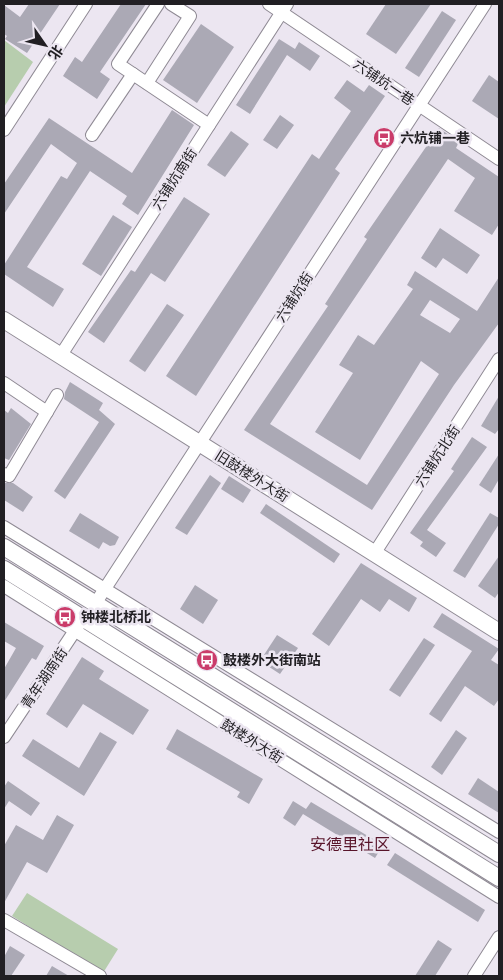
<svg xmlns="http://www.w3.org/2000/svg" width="503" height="980" font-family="Helvetica,'Noto Sans SC',sans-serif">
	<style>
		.green { fill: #b7cdae }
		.building { fill: #aba9b5; fill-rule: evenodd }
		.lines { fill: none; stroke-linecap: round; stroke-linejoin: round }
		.minor-casing { stroke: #8f8a94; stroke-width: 14 }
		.major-casing { stroke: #8f8a94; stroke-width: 18 }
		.minor { stroke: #fff; stroke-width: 12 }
		.major { stroke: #fff; stroke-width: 16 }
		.labels { text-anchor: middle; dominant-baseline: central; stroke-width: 5; stroke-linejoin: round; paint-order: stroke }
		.street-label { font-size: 14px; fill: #211f23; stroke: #ece6f1 }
		.poi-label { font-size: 14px; font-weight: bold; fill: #211f23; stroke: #ece6f1; text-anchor: start }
		.quarter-label { font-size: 16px; fill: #58142a; stroke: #ece6f1 }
	</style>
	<rect width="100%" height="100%" fill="#ece6f1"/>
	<g class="green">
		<path d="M4 40 33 62 4 107Z"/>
		<path d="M27 893 118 949 103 973 12 916Z"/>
	</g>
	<g class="building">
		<path d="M29 4H60L27 53 5 39 7 36 4 34V5L20 17Z"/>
		<path d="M121 4H146L100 72 110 79 97 99 63 76 75 57 82 62Z"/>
		<path d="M386 4H431L396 54 366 34Z"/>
		<path d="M442 11 456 20 419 77 405 68Z"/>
		<path d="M201 24 234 47 197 103 163 80Z"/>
		<path d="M279 39 295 49 299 42 320 56 310 71 287 55 250 114 236 105Z"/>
		<path d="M489 75 499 82V119L472 101Z"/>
		<path d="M347 80 364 92 369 85 385 96 335 169 340 173 196 396 166 376 312 154 319 159 351 111 334 98Z"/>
		<path d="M172 110 194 125 138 215 122 204 127 196 90 171 27 267 64 289 53 307 4 274V265L61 176 67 179 77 163 51 144 4 214V184L49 118 132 173Z"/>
		<path d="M280 115 294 125 277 149 263 140Z"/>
		<path d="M439 128 459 142 456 148 499 177V224L492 235 454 211 475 178 448 159 270 424 367 485 439 374 421 361 360 460 315 432 353 373 339 365 358 335 374 345 413 289 407 285 415 271 477 311 499 277V323L454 385 372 510 244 430 328 306 325 304 367 239 364 237ZM430 300 460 319 450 333 420 315Z"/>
		<path d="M231 131 249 144 225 177 207 165Z"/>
		<path d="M184 197 210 214 165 282 151 273 104 343 88 332 131 270 135 272Z"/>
		<path d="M113 215 132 227 101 276 82 264Z"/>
		<path d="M440 228 480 255 467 274 443 258 436 268 421 258Z"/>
		<path d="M167 304 184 315 145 372 129 361Z"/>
		<path d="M70 382 103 403 99 410 115 424 65 499 54 491 99 422 64 399 65 392Z"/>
		<path d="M499 396V429L495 434 481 426Z"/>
		<path d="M11 408 31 424 9 460 4 458V410L8 413Z"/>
		<path d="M472 437 487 447 427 530 446 543 436 557 420 546 423 542 410 533 454 471 451 469Z"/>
		<path d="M499 454V479L491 493 479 485Z"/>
		<path d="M210 475 221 483 187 535 175 528Z"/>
		<path d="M229 476 251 490 243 503 221 489Z"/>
		<path d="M4 483H13L33 497 23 512 4 500Z"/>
		<path d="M266 504 340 554 334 563 260 513Z"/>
		<path d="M80 513 119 537 115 545 110 546 103 542 99 549 69 531Z"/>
		<path d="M490 513 499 518V524L465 578 453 571Z"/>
		<path d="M499 556V592L495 598 478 586Z"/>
		<path d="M361 563 417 598 409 612 389 599 380 612 361 599 329 646 312 634Z"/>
		<path d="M195 585 218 600 203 624 180 609Z"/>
		<path d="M442 613 499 649 491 660 499 665V699L494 706 465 686 441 722 429 714 472 651 433 627Z"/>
		<path d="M4 622 44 646 36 660 32 658 4 702V669L16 648 4 641Z"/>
		<path d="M277 635 298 648 280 674 260 661Z"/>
		<path d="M424 638 435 645 400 697 389 690Z"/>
		<path d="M82 657 104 671 99 679 149 710 133 735 83 704 67 728 46 714Z"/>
		<path d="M177 729 263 779 249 804 237 797 240 792 166 749Z"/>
		<path d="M456 730 467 738 442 775 431 767Z"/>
		<path d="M100 732 117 742 84 796 22 756 33 739 79 768Z"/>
		<path d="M478 778 499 792V813L468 794Z"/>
		<path d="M8 781 40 803 31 816 9 801 4 809V787Z"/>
		<path d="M293 801 306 809 311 802 383 845 375 858 303 814 295 826 283 818Z"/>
		<path d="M57 815 74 825 47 873 27 862 4 903V846L16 825 43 840Z"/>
		<path d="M395 853 485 910 478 922 387 865Z"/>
		<path d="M438 940 452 949 435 976H415Z"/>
		<path d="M10 946 25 955 11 976H4V957Z"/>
		<path d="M52 966 69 976H46Z"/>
	</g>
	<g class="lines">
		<g class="minor-casing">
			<g id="minor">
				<path d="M158 4 118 64 209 125"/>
				<path d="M269 4 499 159"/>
				<path d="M147 83 190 16 171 4"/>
				<path d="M4 130 86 4"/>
				<path d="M92 135 133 74"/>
				<path d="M61 355 287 4"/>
				<path d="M4 383 47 412"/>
				<path d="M4 474 9 476 57 395"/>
				<path d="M4 527 499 832"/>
				<path d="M374 554 499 359"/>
				<path d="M4 586 499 897"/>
				<path d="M95 604 485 4"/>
				<path d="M4 737 80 623"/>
				<path d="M4 920 100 976"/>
				<path d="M474 976 499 937"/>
			</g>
		</g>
		<g class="major-casing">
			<g id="major">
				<path d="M4 320 499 632"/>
				<path d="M4 547 499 854"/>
				<path d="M4 569 499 878"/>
			</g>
		</g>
		<use href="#minor" class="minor"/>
		<use href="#major" class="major"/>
	</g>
	<defs>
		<g id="bus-disc" transform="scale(1.125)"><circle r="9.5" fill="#ca3c6a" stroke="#ece6f1"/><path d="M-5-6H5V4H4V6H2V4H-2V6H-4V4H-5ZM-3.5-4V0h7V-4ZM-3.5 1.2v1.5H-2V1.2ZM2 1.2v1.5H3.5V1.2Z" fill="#fff"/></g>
	</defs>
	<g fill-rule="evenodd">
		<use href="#bus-disc" x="384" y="138"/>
		<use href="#bus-disc" x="65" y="617"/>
		<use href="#bus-disc" x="207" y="660"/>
	</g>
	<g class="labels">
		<g class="street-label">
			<text transform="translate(384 82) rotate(34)">六铺炕一巷</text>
			<text transform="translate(174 179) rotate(-57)">六铺炕南街</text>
			<text transform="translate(294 297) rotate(-57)">六铺炕街</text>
			<text transform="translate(437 456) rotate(-57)">六铺炕北街</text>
			<text transform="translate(252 476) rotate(32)">旧鼓楼外大街</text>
			<text transform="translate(44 678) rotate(-56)">青年湖南街</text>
			<text transform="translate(252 741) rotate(32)">鼓楼外大街</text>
		</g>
		<g class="poi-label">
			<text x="400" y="138">六炕铺一巷</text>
			<text x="81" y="617">钟楼北桥北</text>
			<text x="223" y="660">鼓楼外大街南站</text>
		</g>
		<g class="quarter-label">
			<text x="350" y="844">安德里社区</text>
		</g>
	</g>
	<rect width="503" height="980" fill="none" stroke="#211f23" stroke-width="10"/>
	<g transform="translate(45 45) rotate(124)" stroke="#ece6f1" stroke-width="4" paint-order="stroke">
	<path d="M0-4L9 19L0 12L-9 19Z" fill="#211f23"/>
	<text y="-8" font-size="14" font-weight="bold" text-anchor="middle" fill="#211f23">北</text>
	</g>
</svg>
